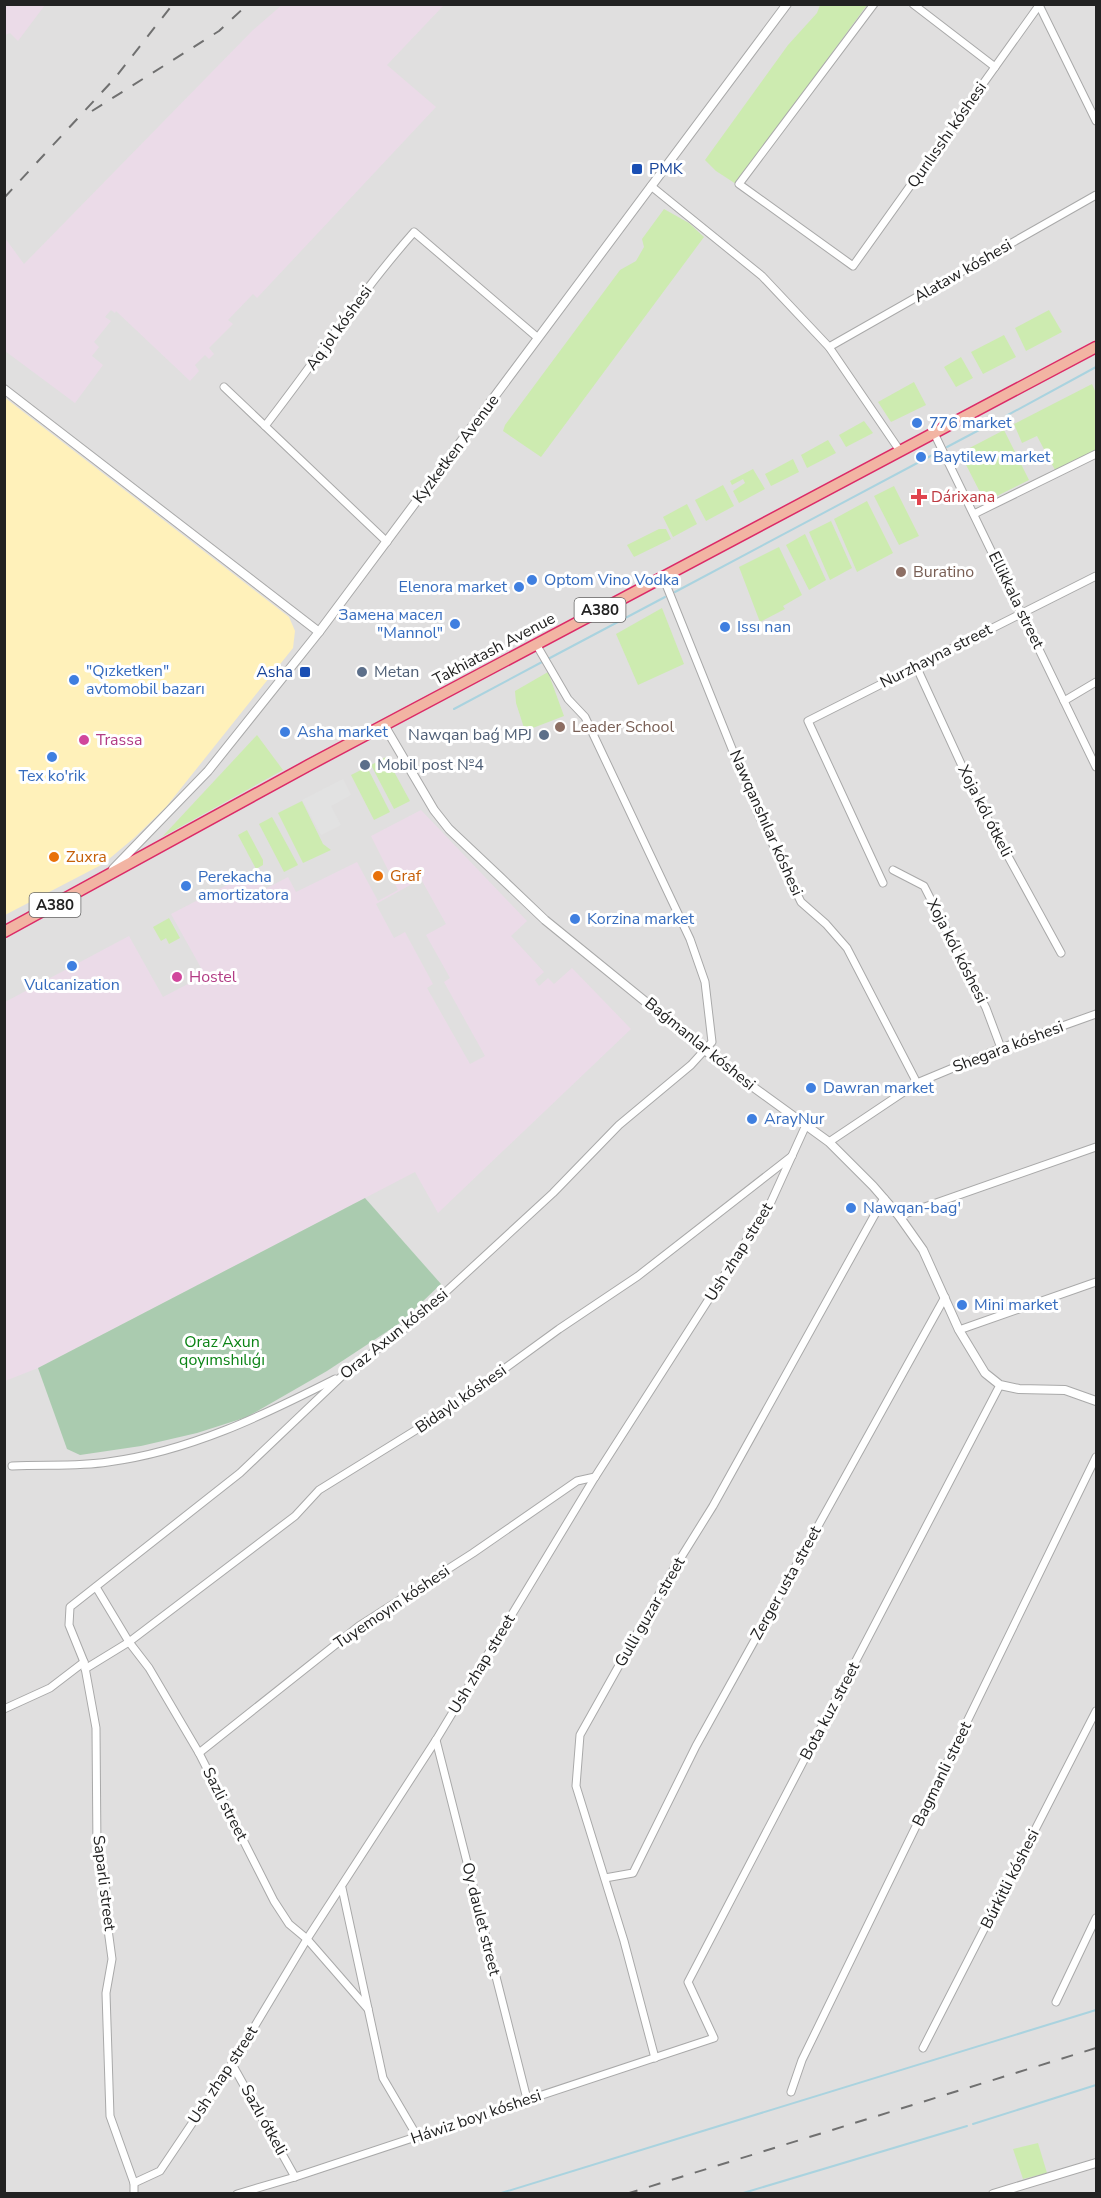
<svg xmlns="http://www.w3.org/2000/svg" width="1101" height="2198" font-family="'Nunito Sans',sans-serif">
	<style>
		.residential { fill: #e0dfdf }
		.industrial { fill: #ebdbe8; fill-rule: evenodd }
		.grass { fill: #cdebb0 }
		.sand { fill: #fff1ba }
		.cemetery { fill: #aacbaf }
		.parking { fill: #e2e2e2 }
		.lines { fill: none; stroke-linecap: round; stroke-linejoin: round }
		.stream { stroke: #aad3df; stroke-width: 2 }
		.minor-casing { stroke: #a9a9a9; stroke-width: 9 }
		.tertiary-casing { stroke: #a9a9a9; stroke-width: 10 }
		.trunk-casing { stroke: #dc2a67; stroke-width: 13 }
		.minor { stroke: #fff; stroke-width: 7 }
		.tertiary { stroke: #fff; stroke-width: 8 }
		.trunk { stroke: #f2b4a3; stroke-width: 10 }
		.rail { stroke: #707070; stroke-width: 2; stroke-dasharray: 12 12; stroke-linecap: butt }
		.transit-dot { fill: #1a4fb4; stroke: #fff; stroke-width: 2 }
		.shop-dot { fill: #3f7fe0; stroke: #fff; stroke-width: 2 }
		.health-dot { fill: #e0444e; stroke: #fff; stroke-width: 2 }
		.education-dot { fill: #8d6e63; stroke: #fff; stroke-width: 2 }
		.service-dot { fill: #5c6f8a; stroke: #fff; stroke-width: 2 }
		.hotel-dot { fill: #d1479c; stroke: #fff; stroke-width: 2 }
		.food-dot { fill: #e8710a; stroke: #fff; stroke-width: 2 }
		.labels { text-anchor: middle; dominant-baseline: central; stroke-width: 6; stroke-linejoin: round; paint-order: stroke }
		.shield { fill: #fff; stroke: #646464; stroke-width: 1.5 }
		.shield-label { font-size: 15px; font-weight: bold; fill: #222 }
		.street-label { font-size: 16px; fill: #222; stroke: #fff }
		.transit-label { font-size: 16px; fill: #164399; stroke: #fff; text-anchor: start }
		.shop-label { font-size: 16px; fill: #366cbe; stroke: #fff; text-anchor: start }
		.health-label { font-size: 16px; fill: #be3a42; stroke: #fff; text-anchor: start }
		.education-label { font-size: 16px; fill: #785e54; stroke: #fff; text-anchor: start }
		.service-label { font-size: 16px; fill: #4e5e75; stroke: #fff; text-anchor: start }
		.hotel-label { font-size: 16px; fill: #b23c85; stroke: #fff; text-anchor: start }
		.food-label { font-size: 16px; fill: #c56008; stroke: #fff; text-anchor: start }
		.park-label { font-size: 16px; fill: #0c8416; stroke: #fff }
	</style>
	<rect width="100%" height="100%" fill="#f2efe9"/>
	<path class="residential" d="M5 5H1096V2193L5 2194Z"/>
	<g class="industrial">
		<path d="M283 4 444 5 387 65 436 107 257 298 253 294 228 320 233 324 209 348 214 354 209 359 205 355 195 365 199 371 190 381 116 311 115 313 111 310 105 317 111 321 94 342 99 347 92 356 103 365 75 403 5 351V238L24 264 253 30Z"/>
		<path d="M4 5 5 4 45 5 18 41 10 33 5 35Z"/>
		<path d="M421 810 527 921 511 936 544 972 535 980 539 986 548 978 554 984 572 968 631 1029 438 1213 415 1172 38 1368 5 1381V1002L129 936 163 997 205 975 171 914 256 870 265 889 288 877 296 892 357 862 378 901 398 890 371 836ZM421 879 446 924 426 935 450 978 444 982 485 1056 470 1064 427 988 433 984 405 932 394 938 376 904Z"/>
	</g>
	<g class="grass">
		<path d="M820 5H867L736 184 716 171 705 160 788 45 817 13Z"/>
		<path d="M664 209 689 223 704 237 541 457 503 431 505 425 620 270 636 261 644 247 642 239Z"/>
		<path d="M1049 310 1062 332 1026 351 1015 328Z"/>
		<path d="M1004 335 1016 357 983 374 971 352Z"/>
		<path d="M961 357 973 378 956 387 944 367Z"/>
		<path d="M914 382 926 405 891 422 878 402Z"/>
		<path d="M1092 384 1096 393V450L1055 470 1037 436 1022 443 1014 424Z"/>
		<path d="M864 421 873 433 846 447 839 435Z"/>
		<path d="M1004 430 1029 480 985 502 960 453Z"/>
		<path d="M828 440 836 453 807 468 801 455Z"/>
		<path d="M793 459 799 472 771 486 765 474Z"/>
		<path d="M753 469 765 489 739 503 733 491 745 483 743 479 732 485 730 481Z"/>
		<path d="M723 485 734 506 706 521 695 500Z"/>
		<path d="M894 486 919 536 899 545 874 496Z"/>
		<path d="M867 501 893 553 857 572 834 519Z"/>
		<path d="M687 504 697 524 673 537 663 517Z"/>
		<path d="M831 521 852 568 830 580 809 532Z"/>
		<path d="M659 529H666L671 539 634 557 627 545Z"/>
		<path d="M805 534 826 580 809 590 786 545Z"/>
		<path d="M779 547 802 595 783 606 785 609 760 622 739 567Z"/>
		<path d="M662 608 684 664 638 685 616 634Z"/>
		<path d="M548 672 564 716 525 731 516 703 515 691Z"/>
		<path d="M257 735 283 770 162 837Z"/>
		<path d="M386 757 410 801 394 809 371 765Z"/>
		<path d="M367 767 390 812 374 820 351 775Z"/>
		<path d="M302 801 323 844 331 850 303 863 278 813Z"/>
		<path d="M272 817 298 865 284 872 259 824Z"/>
		<path d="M247 830 263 860V865L256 869 238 835Z"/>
		<path d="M169 918 180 938 169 944 166 938 161 941 153 927Z"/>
		<path d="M1038 2143 1047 2173 1023 2179 1013 2149Z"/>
	</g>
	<path class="sand" d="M4 397 289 617 295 631 293 648 166 807 134 838 103 864 5 915Z"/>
	<path class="cemetery" d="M365 1198 441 1284 400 1323 327 1371 247 1417 197 1433 141 1446 80 1455 67 1449 38 1368Z"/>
	<path class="parking" d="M343 779 351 795 331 806 341 825 321 835 302 800Z"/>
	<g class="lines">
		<g class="stream">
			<path d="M1006 416 1096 367"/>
			<path d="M947 447 998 420"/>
			<path d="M675 592 938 452"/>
			<path d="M548 659 665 597"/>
			<path d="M454 709 542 662"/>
			<path d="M973 2124 1096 2085"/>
			<path d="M498 2194 1096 2010"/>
			<path d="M740 2194 967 2126"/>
		</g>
		<g class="minor-casing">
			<g id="minor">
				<path d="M874 4 739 184 853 266 1040 4"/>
				<path d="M913 4 995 67"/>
				<path d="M1039 5 1096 121"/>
				<path d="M651 186 762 276 829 347 900 451"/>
				<path d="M829 347 1096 195"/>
				<path d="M224 387 387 542"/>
				<path d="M265 426C315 362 360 293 414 232L538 338"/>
				<path d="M934 433 1096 767"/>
				<path d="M974 514 1096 454"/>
				<path d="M663 577 759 816 801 902 826 924 847 948 917 1083"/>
				<path d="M916 666 980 805 1061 953"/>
				<path d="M1064 701 1096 682"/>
				<path d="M893 870 924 886 986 1008 1001 1048"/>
				<path d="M883 883 808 721 1096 576"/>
				<path d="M829 1142 917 1083 1001 1048 1096 1014"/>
				<path d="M899 1216 1096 1147"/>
				<path d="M959 1330 1096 1282"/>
				<path d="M12 1466C43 1464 77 1467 108 1462 190 1451 262 1416 335 1379"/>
				<path d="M96 1587 129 1642 149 1668 199 1753 274 1901 289 1924 307 1939 368 2009"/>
				<path d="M85 1669 129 1642 295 1516 319 1490 445 1412 559 1329 638 1276 792 1156"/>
				<path d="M4 1709 50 1688 84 1662"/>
				<path d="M436 1740 527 2099"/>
				<path d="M199 1753 359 1626 473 1553 577 1481 595 1477"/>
				<path d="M605 1878 633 1873 696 1746 945 1297"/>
				<path d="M342 1888 383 2078 417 2136"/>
				<path d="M1056 2002 1096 1918"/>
				<path d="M923 2048 1096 1711"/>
				<path d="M655 2058 624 1941 576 1786 580 1735 667 1580 713 1506 884 1198"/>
				<path d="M232 2064 295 2177"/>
				<path d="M791 2092 802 2060 1096 1457"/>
				<path d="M134 2183 160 2171 232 2064 307 1939 436 1740 595 1477 771 1202 806 1125"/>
				<path d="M134 2194V2183L110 2116 106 1993 112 1959 105 1907 106 1879 97 1850 96 1728 84 1662 69 1625 70 1607 240 1473 343 1375 412 1323 553 1193 619 1125 691 1065 712 1042 705 982 690 939 585 717 568 699 536 644"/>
				<path d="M237 2194 295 2177 714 2038 688 1982 1000 1385"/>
			</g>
		</g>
		<g class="tertiary-casing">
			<g id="tertiary">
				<path d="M4 389 319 632"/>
				<path d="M384 725 434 810 449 829 501 878 545 920 727 1068 829 1142 873 1186 899 1216 923 1250 959 1330 985 1373 1000 1385 1019 1389 1065 1390 1096 1401"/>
				<path d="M113 869 208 771 319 632 787 4"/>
				<path d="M993 2194 1096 2163"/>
			</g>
		</g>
		<g class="trunk-casing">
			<path id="trunk" d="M4 932 309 765 1096 347"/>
		</g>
		<use href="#minor" class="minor"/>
		<use href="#tertiary" class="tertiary"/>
		<use href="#trunk" class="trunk"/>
		<g class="rail">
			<path d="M92 111 219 31 248 4"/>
			<path d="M4 198 115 78 173 4"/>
			<path d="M626 2194 1096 2048"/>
		</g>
	</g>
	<g class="transit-dot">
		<rect x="631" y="163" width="12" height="12" rx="3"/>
		<rect x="299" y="666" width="12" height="12" rx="3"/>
	</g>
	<g class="shop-dot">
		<circle cx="917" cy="423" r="6"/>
		<circle cx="921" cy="457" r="6"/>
		<circle cx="532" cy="580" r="6"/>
		<circle cx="519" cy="587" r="6"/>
		<circle cx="455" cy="624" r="6"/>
		<circle cx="725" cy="627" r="6"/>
		<circle cx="74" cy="680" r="6"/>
		<circle cx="285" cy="732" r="6"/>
		<circle cx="52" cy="757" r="6"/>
		<circle cx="186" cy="886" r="6"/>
		<circle cx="575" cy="919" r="6"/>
		<circle cx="72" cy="966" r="6"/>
		<circle cx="811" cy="1088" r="6"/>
		<circle cx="752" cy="1119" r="6"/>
		<circle cx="851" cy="1208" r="6"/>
		<circle cx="962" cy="1305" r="6"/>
	</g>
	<path class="health-dot" d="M916 488h6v6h6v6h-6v6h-6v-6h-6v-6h6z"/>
	<g class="education-dot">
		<circle cx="901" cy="572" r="6"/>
		<circle cx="560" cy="727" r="6"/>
	</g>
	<g class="service-dot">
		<circle cx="362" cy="672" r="6"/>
		<circle cx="544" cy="735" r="6"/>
		<circle cx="365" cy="765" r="6"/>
	</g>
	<g class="hotel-dot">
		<circle cx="84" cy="740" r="6"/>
		<circle cx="177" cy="977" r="6"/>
	</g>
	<g class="food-dot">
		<circle cx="54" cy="857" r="6"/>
		<circle cx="378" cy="876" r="6"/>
	</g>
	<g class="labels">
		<g class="shield">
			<rect x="574.5" y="598" width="51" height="24" rx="4.5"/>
			<rect x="29.5" y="893" width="51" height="24" rx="4.5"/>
		</g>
		<g class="shield-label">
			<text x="600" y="610">A380</text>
			<text x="55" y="905">A380</text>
		</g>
		<g class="street-label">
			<text transform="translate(947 135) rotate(-55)">Qurılısshı kóshesi</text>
			<text transform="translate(963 271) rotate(-30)">Alataw kóshesi</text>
			<text transform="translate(339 328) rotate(-54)">Aq jol kóshesi</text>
			<text transform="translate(456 449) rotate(-53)">Kyzketken Avenue</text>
			<text transform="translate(1016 600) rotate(64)">Ellikkala street</text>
			<text transform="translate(494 649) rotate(-28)">Takhiatash Avenue</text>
			<text transform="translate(936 656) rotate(-27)">Nurzhayna street</text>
			<text transform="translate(985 811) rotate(63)">Xoja kól ótkeli</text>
			<text transform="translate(766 823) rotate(66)">Nawqanshılar kóshesi</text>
			<text transform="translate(957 951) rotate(63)">Xoja kól kóshesi</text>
			<text transform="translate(700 1044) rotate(39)">Baǵmanlar kóshesi</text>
			<text transform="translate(1008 1047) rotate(-21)">Shegara kóshesi</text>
			<text transform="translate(739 1252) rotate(-58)">Ush zhap street</text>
			<text transform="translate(394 1334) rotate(-39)">Oraz Axun kóshesi</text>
			<text transform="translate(461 1399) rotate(-35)">Bidaylı kóshesi</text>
			<text transform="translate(786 1583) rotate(-61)">Zerger usta street</text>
			<text transform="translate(392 1607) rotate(-34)">Tuyemoyın kóshesi</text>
			<text transform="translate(650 1612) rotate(-60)">Gulli guzar street</text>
			<text transform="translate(482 1664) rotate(-59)">Ush zhap street</text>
			<text transform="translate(830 1711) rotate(-62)">Bota kuz street</text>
			<text transform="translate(942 1774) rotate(-64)">Bagmanli street</text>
			<text transform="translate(225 1804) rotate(63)">Sazli street</text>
			<text transform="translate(1010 1879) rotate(-63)">Búrkitli kóshesi</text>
			<text transform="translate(104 1883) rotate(83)">Saparli street</text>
			<text transform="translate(481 1919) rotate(76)">Oy daulet street</text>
			<text transform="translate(223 2075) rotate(-57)">Ush zhap street</text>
			<text transform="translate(476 2117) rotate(-19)">Háwiz boyı kóshesi</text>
			<text transform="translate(264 2120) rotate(61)">Sazlı ótkeli</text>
		</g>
		<g class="transit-label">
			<text x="649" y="169">PMK</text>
			<text x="293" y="672" text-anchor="end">Asha</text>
		</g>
		<g class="shop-label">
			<text x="929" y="423">776 market</text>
			<text x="933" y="457">Baytilew market</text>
			<text x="544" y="580">Optom Vino Vodka</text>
			<text x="507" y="587" text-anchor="end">Elenora market</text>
			<text x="443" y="615" text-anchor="end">Замена масел<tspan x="443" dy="18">"Mannol"</tspan></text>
			<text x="737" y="627">Issı nan</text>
			<text x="86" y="671">"Qızketken"<tspan x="86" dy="18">avtomobil bazarı</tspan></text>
			<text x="297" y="732">Asha market</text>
			<text x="52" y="776" text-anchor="middle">Tex ko'rik</text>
			<text x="198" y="877">Perekacha<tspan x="198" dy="18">amortizatora</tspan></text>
			<text x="587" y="919">Korzina market</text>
			<text x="72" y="985" text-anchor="middle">Vulcanization</text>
			<text x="823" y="1088">Dawran market</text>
			<text x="764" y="1119">ArayNur</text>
			<text x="863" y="1208">Nawqan-bag'</text>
			<text x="974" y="1305">Mini market</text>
		</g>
		<g class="health-label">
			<text x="931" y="497">Dárixana</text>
		</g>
		<g class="education-label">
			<text x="913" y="572">Buratino</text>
			<text x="572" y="727">Leader School</text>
		</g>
		<g class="service-label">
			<text x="374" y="672">Metan</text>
			<text x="532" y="735" text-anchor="end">Nawqan baǵ MPJ</text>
			<text x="377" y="765">Mobil post №4</text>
		</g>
		<g class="hotel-label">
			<text x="96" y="740">Trassa</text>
			<text x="189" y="977">Hostel</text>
		</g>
		<g class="food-label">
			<text x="66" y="857">Zuxra</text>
			<text x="390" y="876">Graf</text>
		</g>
		<g class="park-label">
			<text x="222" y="1342">Oraz Axun<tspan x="222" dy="18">qoyımshılıǵı</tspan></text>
		</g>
	</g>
	<rect width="1101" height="2198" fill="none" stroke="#222222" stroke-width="12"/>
</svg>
